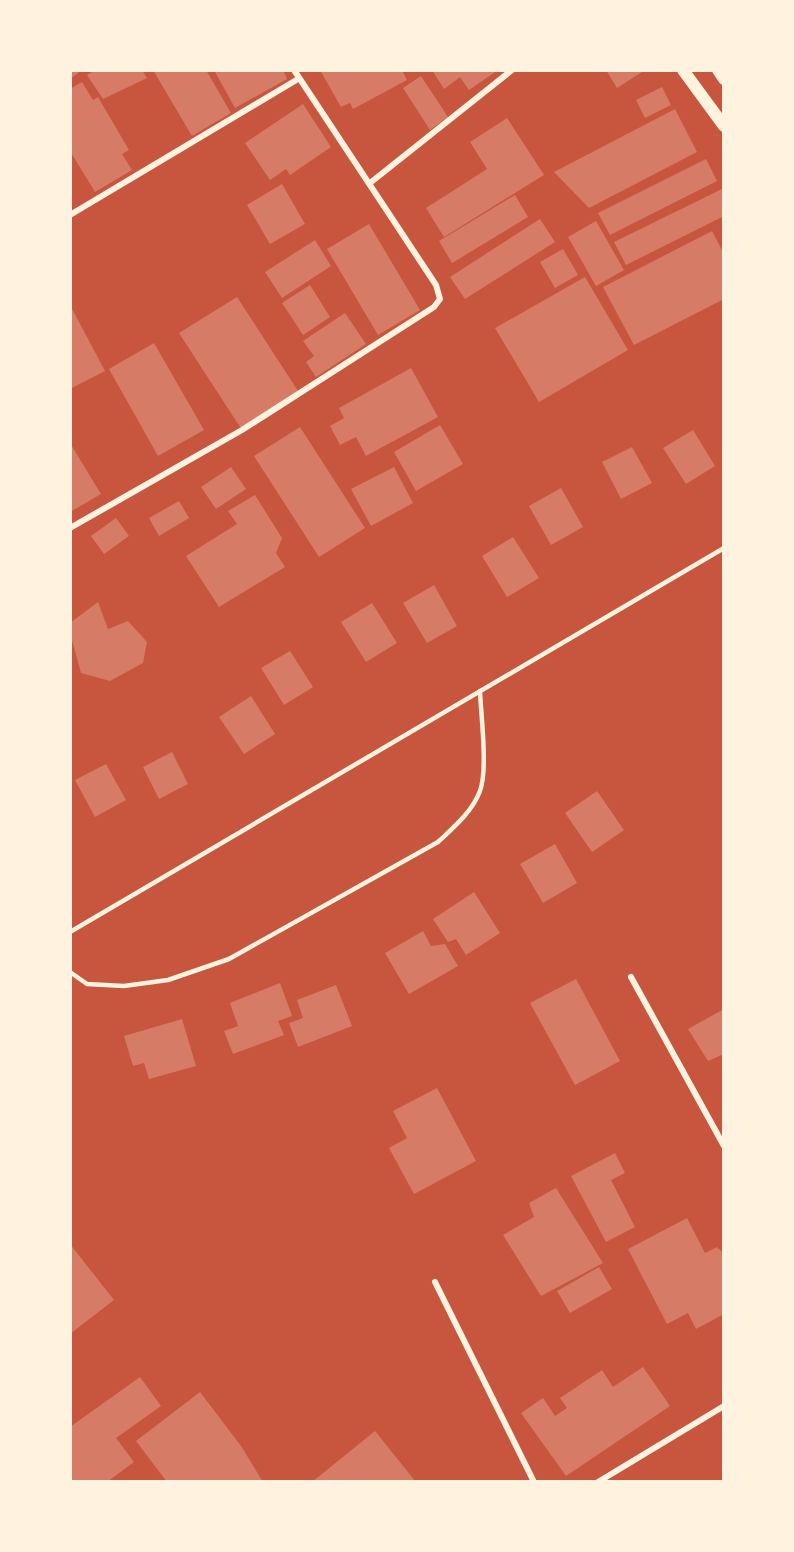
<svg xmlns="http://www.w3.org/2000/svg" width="794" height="1552" font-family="Quicksand,sans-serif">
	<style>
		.building { fill: #d67c66 }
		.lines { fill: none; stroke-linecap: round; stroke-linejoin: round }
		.service { stroke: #fff3e0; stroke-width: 4.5 }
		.minor { stroke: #fff3e0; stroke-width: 6 }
		.secondary { stroke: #fff3e0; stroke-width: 12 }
	</style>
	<rect width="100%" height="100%" fill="#c8553d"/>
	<g class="building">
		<path d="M70 70H82L70 79Z"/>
		<path d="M96 70H142L147 78 103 99 87 75Z"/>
		<path d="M153 70H206L231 113 192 136Z"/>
		<path d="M214 70H283L287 79 235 108Z"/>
		<path d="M320 70H402L407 80 353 109 350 103 341 107Z"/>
		<path d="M432 70H498L469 90 460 77 444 89Z"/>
		<path d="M606 70H645L617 88Z"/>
		<path d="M421 76 448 117 430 130 403 88Z"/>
		<path d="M82 82 93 100 98 97 129 150 122 154 132 170 95 192 70 151V89Z"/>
		<path d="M662 87 671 105 645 118 636 100Z"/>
		<path d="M303 104 331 147 290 175 286 169 270 180 245 143Z"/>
		<path d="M675 109 697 152 589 208 554 172Z"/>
		<path d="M507 118 544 175 444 237 426 208 487 169 470 142Z"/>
		<path d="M706 159 717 181 610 235 598 213Z"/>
		<path d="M282 184 305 224 270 244 247 205Z"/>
		<path d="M724 188V216L626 265 614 242Z"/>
		<path d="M515 195 528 217 452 263 439 241Z"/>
		<path d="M540 219 555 242 465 299 450 277Z"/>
		<path d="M596 221 624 270 596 286 568 237Z"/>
		<path d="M369 224 420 310 378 335 327 249Z"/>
		<path d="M712 231 724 254V299L634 345 603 287Z"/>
		<path d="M315 240 331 266 282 298 265 272Z"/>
		<path d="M563 249 578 275 555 288 540 262Z"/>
		<path d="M585 277 628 350 539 402 495 328Z"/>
		<path d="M310 285 330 317 303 335 282 303Z"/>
		<path d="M237 297 300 394 242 430 179 333Z"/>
		<path d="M70 305 105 371 70 389Z"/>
		<path d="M345 313 366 344 316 377 306 362 314 356 303 341Z"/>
		<path d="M154 343 204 430 158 456 109 369Z"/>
		<path d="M411 368 438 417 366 456 356 437 340 445 330 426 344 418 339 408Z"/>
		<path d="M440 425 463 464 416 491 394 452Z"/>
		<path d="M300 427 365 528 319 557 254 456Z"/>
		<path d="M693 430 715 466 686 484 663 448Z"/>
		<path d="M70 443 101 494 70 512Z"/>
		<path d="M632 447 652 483 621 499 602 462Z"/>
		<path d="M231 467 246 489 216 509 201 487Z"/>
		<path d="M394 467 413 503 371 526 351 489Z"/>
		<path d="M561 488 583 527 551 545 529 506Z"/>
		<path d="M255 495 282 538 276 553 285 567 219 607 186 556 237 524 228 511Z"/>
		<path d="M179 501 189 518 159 536 149 518Z"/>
		<path d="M116 518 129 536 104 554 91 536Z"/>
		<path d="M513 537 539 578 507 597 482 556Z"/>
		<path d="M434 585 457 626 427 643 403 603Z"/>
		<path d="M98 602 108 629 128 621 147 642 143 663 110 681 81 673 70 633V623Z"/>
		<path d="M372 603 397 643 366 662 341 622Z"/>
		<path d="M290 651 313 687 284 705 261 668Z"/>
		<path d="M251 696 275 734 244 754 219 717Z"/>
		<path d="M172 752 188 784 159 799 143 767Z"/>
		<path d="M106 764 126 800 95 817 75 780Z"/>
		<path d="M597 791 624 830 592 852 565 813Z"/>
		<path d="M555 844 577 883 543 903 520 864Z"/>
		<path d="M474 892 500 933 466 955 456 939 448 942 433 919Z"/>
		<path d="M423 931 431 946 445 944 458 966 409 994 385 953Z"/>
		<path d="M576 979 620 1061 575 1085 530 1003Z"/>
		<path d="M280 983 292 1016 278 1021 284 1035 233 1054 224 1031 238 1026 230 1003Z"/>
		<path d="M336 985 352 1026 298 1047 289 1023 303 1018 297 1000Z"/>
		<path d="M724 1009V1054L708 1061 688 1029Z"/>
		<path d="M182 1019 196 1066 149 1079 144 1063 133 1066 124 1036Z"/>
		<path d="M437 1088 476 1161 414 1194 389 1148 407 1138 393 1111Z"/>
		<path d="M615 1153 625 1173 611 1180 635 1227 606 1242 571 1176Z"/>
		<path d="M556 1188 603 1263 541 1296 503 1235 534 1217 529 1203Z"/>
		<path d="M687 1218 705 1253 717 1247 724 1254V1314L696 1329 688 1313 667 1324 628 1249Z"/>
		<path d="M70 1244 114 1300 70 1334Z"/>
		<path d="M599 1267 612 1289 570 1313 557 1291Z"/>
		<path d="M643 1367 670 1406 566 1476 521 1413 543 1398 555 1416 567 1408 560 1398 602 1370 613 1387Z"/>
		<path d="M140 1377 161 1406 116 1438 134 1462 107 1482H70V1427Z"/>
		<path d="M200 1392 241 1446 263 1482H167L136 1441Z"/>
		<path d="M375 1431 416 1482H312Z"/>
	</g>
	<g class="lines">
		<g class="service">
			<path d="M70 932 724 548"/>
			<path d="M70 972 87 984 124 986 168 980 229 959 438 842C454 827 472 812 480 791 488 769 481 716 480 691"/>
		</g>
		<g class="minor">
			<path d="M370 183 512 70"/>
			<path d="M70 215 298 79"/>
			<path d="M70 528 242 430 434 307 440 299 436 285 294 70"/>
			<path d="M631 977 724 1146"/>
			<path d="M435 1282 534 1482"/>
			<path d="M598 1482 724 1406"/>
		</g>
		<g class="secondary">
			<path d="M683 70 724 126"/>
			<path d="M718 70 724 79"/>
		</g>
	</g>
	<rect width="794" height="1552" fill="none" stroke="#fff3e0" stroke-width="144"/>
</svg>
